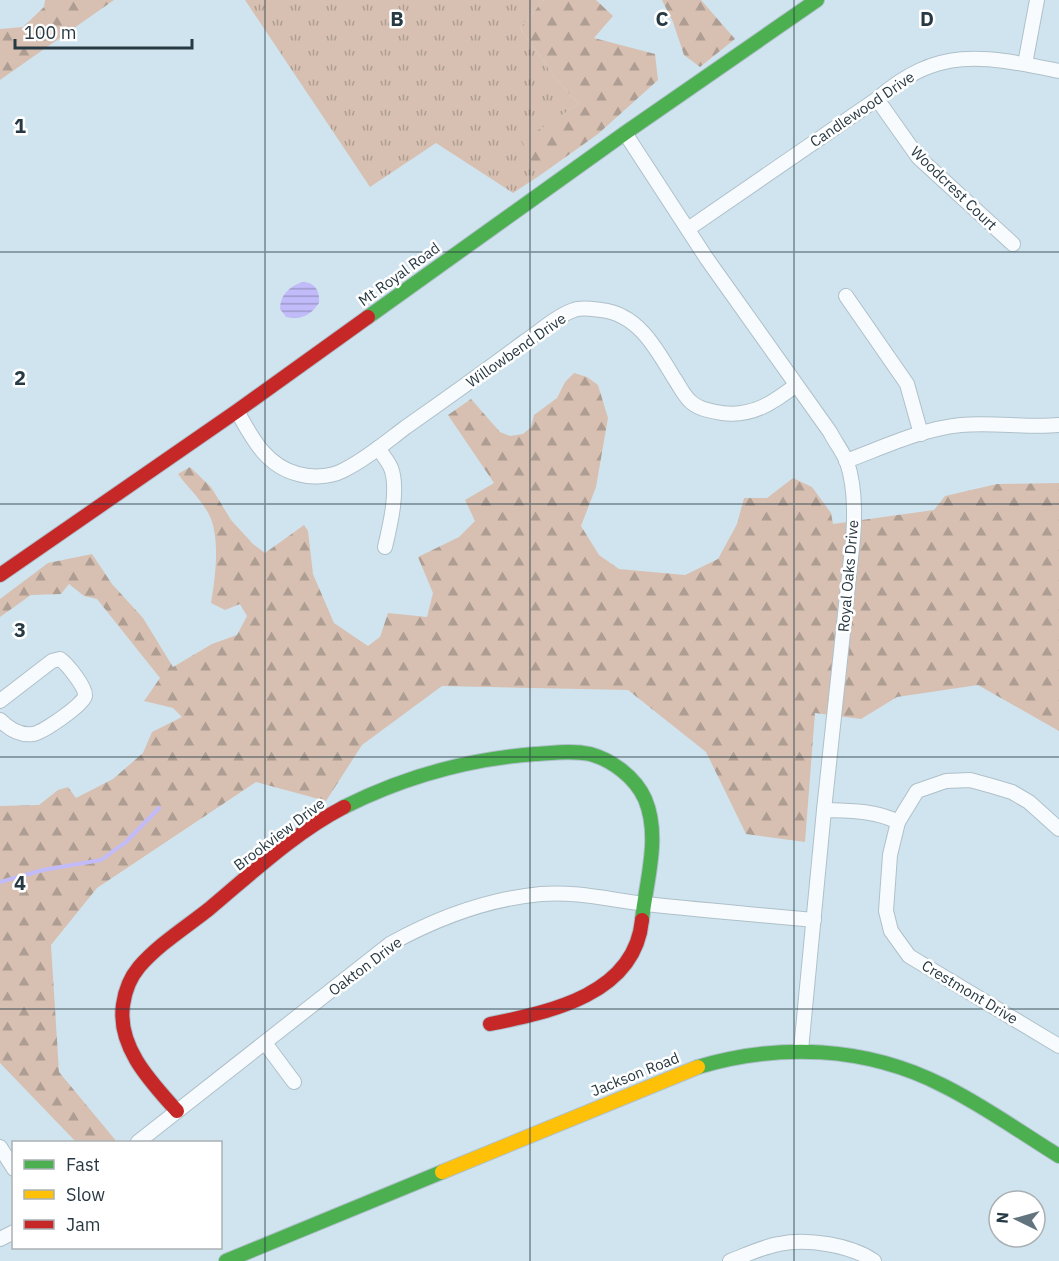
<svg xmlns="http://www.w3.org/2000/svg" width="1059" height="1261" font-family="'IBM Plex Sans',sans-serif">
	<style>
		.grass { fill: url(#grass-tufts) }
		.forest { fill: url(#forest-firs) }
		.water { fill: url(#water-rules) }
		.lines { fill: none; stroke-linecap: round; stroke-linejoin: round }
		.stream { stroke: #c2bbf9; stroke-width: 4 }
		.street-casing { stroke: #aec0ca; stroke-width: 16 }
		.fast-casing { stroke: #aec0ca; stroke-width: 16 }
		.slow-casing { stroke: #aec0ca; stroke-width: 16 }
		.jam-casing { stroke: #aec0ca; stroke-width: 16 }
		.street { stroke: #f8fbfd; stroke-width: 14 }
		.fast { stroke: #4caf50; stroke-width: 14 }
		.slow { stroke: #ffc107; stroke-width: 14 }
		.jam { stroke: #c62828; stroke-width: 14 }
		.grid { fill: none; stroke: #273943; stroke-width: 1.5; stroke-opacity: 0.55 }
		.labels { text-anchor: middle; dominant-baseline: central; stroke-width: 5; stroke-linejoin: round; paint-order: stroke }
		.street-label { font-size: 15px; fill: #273943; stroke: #fff }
		.grid-label { font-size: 20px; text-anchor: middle; font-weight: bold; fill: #273943; stroke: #fff; stroke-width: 5; stroke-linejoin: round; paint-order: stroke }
	</style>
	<defs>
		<pattern id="grass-tufts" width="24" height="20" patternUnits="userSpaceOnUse" patternTransform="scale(1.5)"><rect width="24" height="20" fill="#d7c0b1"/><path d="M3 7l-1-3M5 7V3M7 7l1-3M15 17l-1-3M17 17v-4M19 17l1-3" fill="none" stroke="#ae9d92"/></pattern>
		<pattern id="forest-firs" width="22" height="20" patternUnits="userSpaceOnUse" patternTransform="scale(1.5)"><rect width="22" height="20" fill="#d7c0b1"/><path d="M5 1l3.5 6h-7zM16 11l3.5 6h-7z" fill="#ae9d92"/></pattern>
		<pattern id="water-rules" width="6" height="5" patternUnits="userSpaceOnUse" patternTransform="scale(1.5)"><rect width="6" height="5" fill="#c2bbf9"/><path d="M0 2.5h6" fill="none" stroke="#9e99cb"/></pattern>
	</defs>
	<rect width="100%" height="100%" fill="#d0e4ef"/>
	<path class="grass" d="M245 0H544L520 28 556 79 579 104 522 141 539 176 513 193 436 143 370 187Z"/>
	<g class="forest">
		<path d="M45 0H114L0 80V29L23 27 44 7Z"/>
		<path d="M544 0H596L613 16 594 38 655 54 658 80 598 134 539 176 521 141 579 104 556 79 520 28Z"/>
		<path d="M662 0H701L735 39 700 67 684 55 673 22Z"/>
		<path d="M574 373 587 377 598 385 608 418 596 487 581 526 599 555 619 569 685 575 718 559 737 524 744 498H767L793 478 812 487 831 513 833 524 934 510 945 496 997 484 1059 483V731L978 685 897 697 861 719 815 713 805 842 746 834 706 752 628 690 442 686 362 745 326 801 256 782 97 888 51 945 59 1072 117 1142H76L0 1063V806L39 805 58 790 68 787 76 798 113 779 143 753 152 732 182 717 173 708 144 701 160 678 97 599 84 596 69 584 61 594 31 595 0 617V599L48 563 92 554 112 584 143 618 173 667 212 644 237 635 247 616 240 604 225 610 211 603C215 579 220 543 211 519 205 503 188 488 178 474L190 467 211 487 231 520 253 544 265 553 304 525 308 531 313 574 334 623 368 646 380 637 388 613 427 617 433 593 418 557 459 537 475 521 465 500 494 483 448 415 471 399 500 432 510 436 523 434 531 427 534 415 557 398 565 382Z"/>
	</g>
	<path class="water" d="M302 282C315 282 320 291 319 303 310 316 301 320 286 317L280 309C280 295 289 287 302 282Z"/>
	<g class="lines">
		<path class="stream" d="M0 882 43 870 101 860 126 842 159 808"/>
		<g class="street-casing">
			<g id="street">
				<path d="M1025 64 1037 0"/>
				<path d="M877 99 918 157 1013 244"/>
				<path d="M625 133 707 259 830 432C835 442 843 452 847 462 855 486 855 514 853 539L824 810 801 1050"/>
				<path d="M688 229 877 99C939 45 985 56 1059 71"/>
				<path d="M846 296 907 384 921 434"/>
				<path d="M237 411C252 438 266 466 298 474 311 478 330 477 342 471 365 460 386 442 406 427 446 399 485 371 524 342 539 332 556 316 574 310 582 307 592 309 601 310 638 314 656 348 674 378 679 385 683 394 689 400 697 409 711 411 722 413 752 417 773 403 796 385"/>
				<path d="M378 448C382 454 388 461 391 468 399 489 390 526 385 547"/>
				<path d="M846 461C884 447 921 429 961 425 994 422 1027 428 1059 425"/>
				<path d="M0 701 52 661 60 659C67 664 86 687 85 696 83 705 42 733 33 734 20 736 8 728 0 720"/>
				<path d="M824 810C849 811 875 810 898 822"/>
				<path d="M1059 829 1029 802 1012 792 992 786 970 780 946 781 917 791 898 822 890 855 886 911 891 931 909 956 1059 1046"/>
				<path d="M265 1043 294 1082"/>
				<path d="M138 1142 390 944C437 918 487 899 541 894 576 891 611 900 646 904 702 910 758 915 814 920"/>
				<path d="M0 1147 14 1169"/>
				<path d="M0 1239 14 1232"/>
				<path d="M730 1261C746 1255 762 1247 779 1244 807 1238 851 1245 874 1261"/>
			</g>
		</g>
		<g class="fast-casing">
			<g id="fast">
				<path d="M368 317 625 133 817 0"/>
				<path d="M344 807C404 777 468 759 535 754 553 753 572 750 590 754 612 760 635 777 645 799 661 837 646 881 642 920"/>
				<path d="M698 1067C779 1043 865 1046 942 1085 983 1105 1020 1132 1059 1156"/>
				<path d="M226 1261 442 1172"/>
			</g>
		</g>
		<g class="slow-casing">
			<path id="slow" d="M442 1172 698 1067"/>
		</g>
		<g class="jam-casing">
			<g id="jam">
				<path d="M0 575 237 411 368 317"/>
				<path d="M490 1024C551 1012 635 994 642 920"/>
				<path d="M177 1111C151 1082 117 1047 123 1005 125 990 129 979 139 967 159 944 185 928 209 909 252 873 294 833 344 807"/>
			</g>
		</g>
		<use href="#street" class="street"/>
		<use href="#fast" class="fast"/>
		<use href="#slow" class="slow"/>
		<use href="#jam" class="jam"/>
	</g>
	<path class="grid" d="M265 0V1261M530 0V1261M794 0V1261M0 252H1059M0 504H1059M0 757H1059M0 1009H1059"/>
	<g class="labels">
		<g class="street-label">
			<text transform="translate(862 109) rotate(-34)">Candlewood Drive</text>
			<text transform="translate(954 188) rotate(44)">Woodcrest Court</text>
			<text transform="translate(399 274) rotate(-36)">Mt Royal Road</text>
			<text transform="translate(516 350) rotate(-35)">Willowbend Drive</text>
			<text transform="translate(848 576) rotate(-85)">Royal Oaks Drive</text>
			<text transform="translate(279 834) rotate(-37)">Brookview Drive</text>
			<text transform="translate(365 966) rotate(-37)">Oakton Drive</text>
			<text transform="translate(970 992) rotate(31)">Crestmont Drive</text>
			<text transform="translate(635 1074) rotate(-22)">Jackson Road</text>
		</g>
	</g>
	<g class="grid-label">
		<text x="397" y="26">B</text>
		<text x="662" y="26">C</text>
		<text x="927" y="26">D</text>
		<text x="20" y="133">1</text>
		<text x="20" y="385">2</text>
		<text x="20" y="637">3</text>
		<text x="20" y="890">4</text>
	</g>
	<rect x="12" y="1141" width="210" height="108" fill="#ffffff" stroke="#a9b0b4" stroke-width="1.5"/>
	<rect x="24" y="1160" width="30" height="9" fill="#4caf50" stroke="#a9b0b4" stroke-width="1.5"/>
	<text x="66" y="1171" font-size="18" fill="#273943">Fast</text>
	<rect x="24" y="1190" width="30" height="9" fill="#ffc107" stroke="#a9b0b4" stroke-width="1.5"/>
	<text x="66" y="1201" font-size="18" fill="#273943">Slow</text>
	<rect x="24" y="1220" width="30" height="9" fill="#c62828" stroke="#a9b0b4" stroke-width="1.5"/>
	<text x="66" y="1231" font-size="18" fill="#273943">Jam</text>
	<g transform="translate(1017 1219) rotate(275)"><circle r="28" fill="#ffffff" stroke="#a9b0b4" stroke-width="1.5"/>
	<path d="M0-4.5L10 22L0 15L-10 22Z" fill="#62757f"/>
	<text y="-9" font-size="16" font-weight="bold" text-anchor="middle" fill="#273943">N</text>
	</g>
	<path d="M15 39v9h177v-9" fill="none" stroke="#273943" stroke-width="3"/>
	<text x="24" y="39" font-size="18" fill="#273943" stroke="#ffffff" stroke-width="4.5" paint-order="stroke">100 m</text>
</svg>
